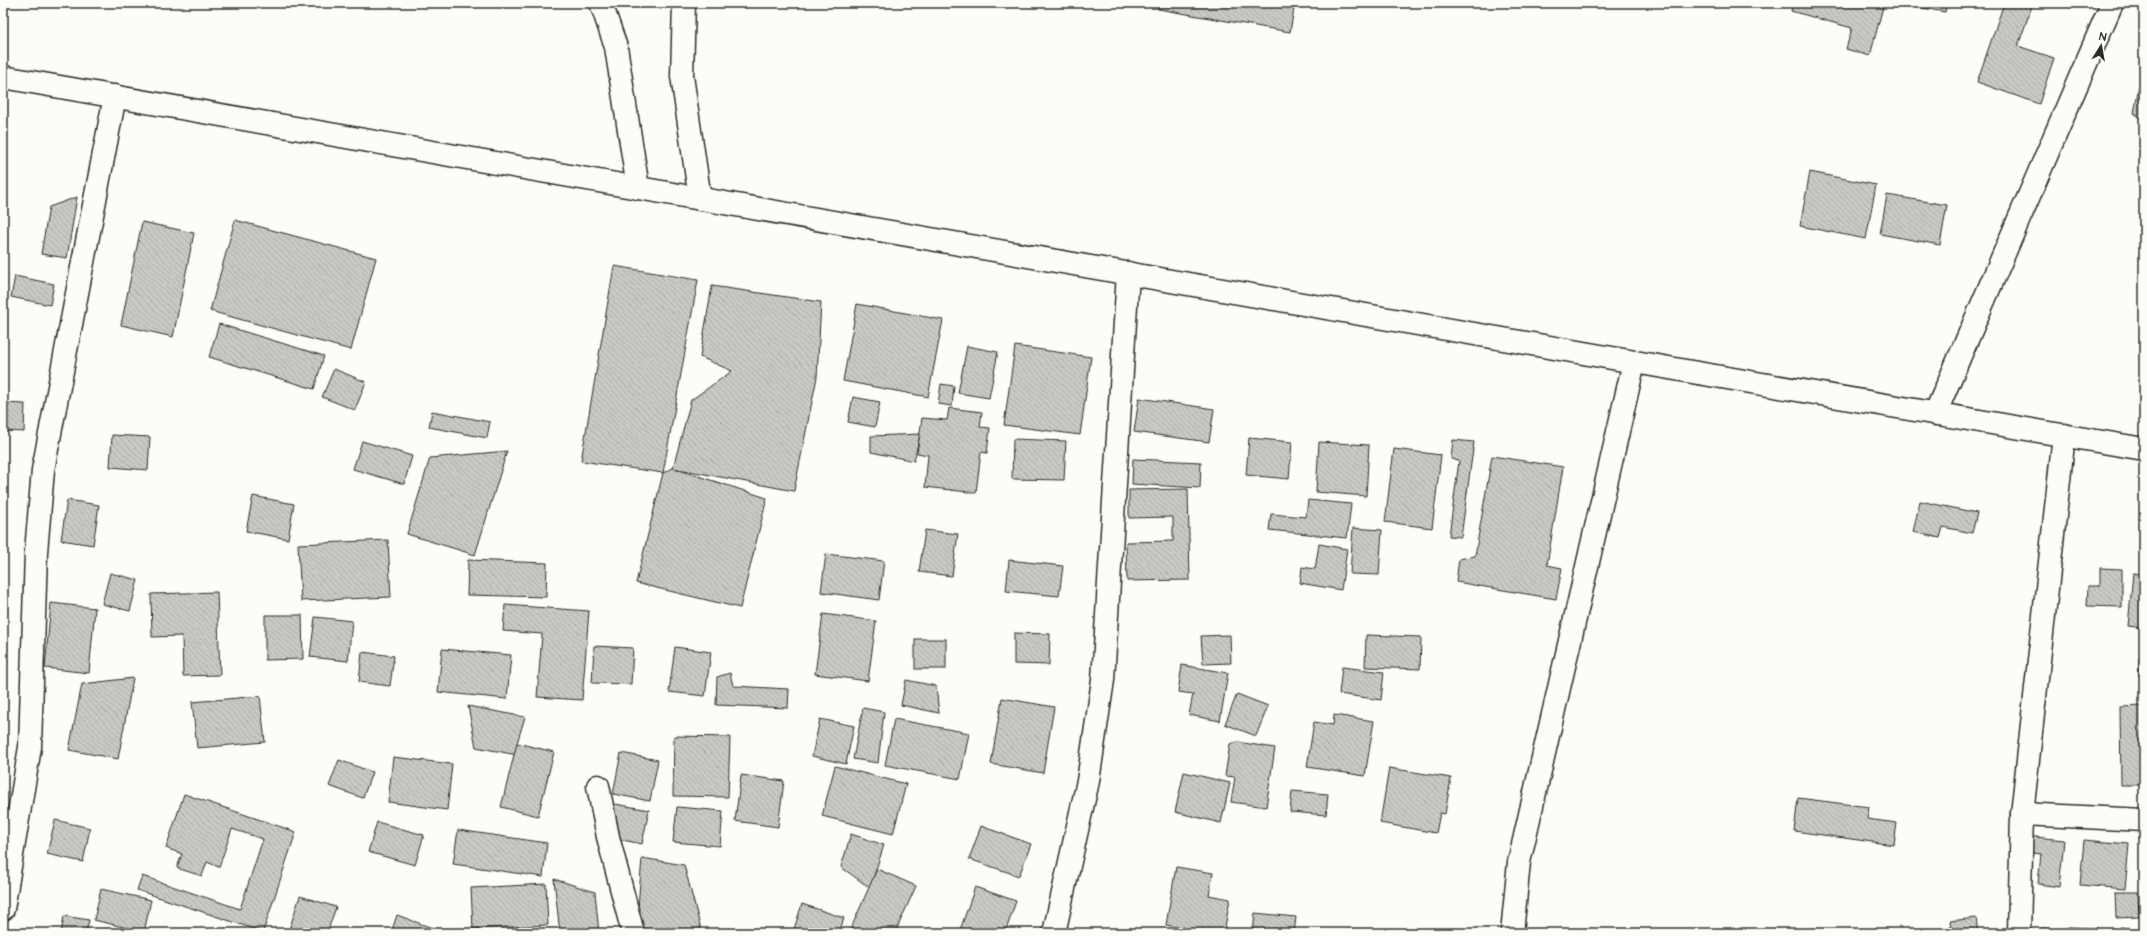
<svg xmlns="http://www.w3.org/2000/svg" width="2147" height="936" font-family="'Architects Daughter',sans-serif">
	<style>
		.building { fill: url(#building-back-hatch); stroke: #2b2b2b }
		.lines { fill: none; stroke-linecap: round; stroke-linejoin: round }
		.street-casing { stroke: #2b2b2b; stroke-width: 25 }
		.primary-casing { stroke: #2b2b2b; stroke-width: 25 }
		.street { stroke: #fdfcf7; stroke-width: 22 }
		.primary { stroke: #fdfcf7; stroke-width: 22 }
	</style>
	<defs>
		<pattern id="building-back-hatch" width="6" height="6" patternUnits="userSpaceOnUse"><rect width="6" height="6" fill="#c9c8c4"/><path d="M-1 5l2 2M0 0l6 6M5-1l2 2" fill="none" stroke="#adaca9"/></pattern>
	</defs>
	<rect width="100%" height="100%" fill="#fdfcf7"/>
	<filter id="ink" filterUnits="userSpaceOnUse"><feTurbulence type="fractalNoise" baseFrequency=".025" numOctaves="2"/><feDisplacementMap in="SourceGraphic" scale="8" xChannelSelector="R" yChannelSelector="G"/><feConvolveMatrix kernelMatrix="1 2 1 2 8 2 1 2 1" color-interpolation-filters="sRGB"/></filter>
	<g filter="url(#ink)">
		<g class="building">
			<path d="M1159 3H1295L1290 32 1158 9Z"/>
			<path d="M1793 3H1884L1870 56 1846 49 1852 28 1791 11Z"/>
			<path d="M1922 3H1947L1945 12 1922 8Z"/>
			<path d="M2004 3H2033L2018 46 2054 58 2039 104 1977 82Z"/>
			<path d="M2144 85V121L2134 113 2139 86Z"/>
			<path d="M1810 172 1876 185 1866 239 1800 226Z"/>
			<path d="M1887 195 1947 205 1940 245 1880 234Z"/>
			<path d="M77 197 67 258 41 254 49 207Z"/>
			<path d="M235 220 376 258 351 350 210 311Z"/>
			<path d="M142 222 194 233 173 337 121 325Z"/>
			<path d="M614 266 698 280 663 473 581 461Z"/>
			<path d="M15 276 54 284 50 305 11 297Z"/>
			<path d="M712 286 821 302 817 377 794 491 673 468 691 400 732 371 700 357Z"/>
			<path d="M857 304 943 320 928 397 843 381Z"/>
			<path d="M219 324 324 356 314 389 209 357Z"/>
			<path d="M967 346 998 352 989 398 958 393Z"/>
			<path d="M1015 346 1091 357 1080 435 1004 425Z"/>
			<path d="M334 369 366 382 355 410 322 397Z"/>
			<path d="M941 384 954 386 952 406 938 404Z"/>
			<path d="M853 397 880 402 875 427 848 422Z"/>
			<path d="M1139 398 1214 409 1209 442 1134 432Z"/>
			<path d="M3 403 25 404 24 432 3 431Z"/>
			<path d="M949 408 982 412 980 427 990 428 987 453 981 452 976 493 925 487 928 455 917 453 922 418 947 420Z"/>
			<path d="M432 411 490 422 487 438 429 427Z"/>
			<path d="M920 434 914 461 871 452V436Z"/>
			<path d="M112 435 150 437 148 470 110 467Z"/>
			<path d="M1249 438 1292 442 1289 479 1246 475Z"/>
			<path d="M1013 439 1066 441 1064 480 1012 479Z"/>
			<path d="M1453 440 1474 442 1461 537 1449 536 1459 461 1451 459Z"/>
			<path d="M362 441 412 456 404 484 353 469Z"/>
			<path d="M1319 442 1369 445 1366 496 1316 492Z"/>
			<path d="M1394 449 1441 455 1432 528 1385 522Z"/>
			<path d="M507 451 475 555 407 534 430 458Z"/>
			<path d="M1492 456 1563 467 1547 565 1562 568 1556 599 1456 582 1459 559 1475 556Z"/>
			<path d="M1133 459 1201 462 1200 488 1132 484Z"/>
			<path d="M673 468 767 498 740 608 636 583 663 473Z"/>
			<path d="M1188 489 1190 580 1127 581 1126 542 1173 541V517L1129 518V490Z"/>
			<path d="M253 496 294 504 288 539 246 531Z"/>
			<path d="M67 500 99 505 93 545 61 540Z"/>
			<path d="M1308 500 1351 504 1347 538 1269 530 1271 514 1306 517Z"/>
			<path d="M1920 501 1977 513 1972 533 1943 527 1940 538 1913 532Z"/>
			<path d="M1353 528 1382 530 1379 575 1350 574Z"/>
			<path d="M925 530 958 534 952 576 919 572Z"/>
			<path d="M388 540 391 597 301 601 298 544Z"/>
			<path d="M1319 544 1347 549 1341 590 1300 583 1302 567 1315 569Z"/>
			<path d="M826 554 884 561 879 600 821 592Z"/>
			<path d="M468 560 547 563 546 597 467 595Z"/>
			<path d="M1009 560 1063 566 1059 596 1006 591Z"/>
			<path d="M2100 568 2122 569V607L2087 606 2088 586H2100Z"/>
			<path d="M110 573 138 580 130 611 102 604Z"/>
			<path d="M2133 573 2144 574V628L2128 626Z"/>
			<path d="M217 592 220 675 183 676 182 636 152 637 151 594Z"/>
			<path d="M51 603 95 608 89 673 45 668Z"/>
			<path d="M505 605 589 611 582 700 537 697 542 634 503 631Z"/>
			<path d="M823 614 876 621 868 681 815 674Z"/>
			<path d="M265 615H302L303 659 265 660Z"/>
			<path d="M315 617 352 621 348 661 310 657Z"/>
			<path d="M1014 633 1050 634 1049 665 1014 664Z"/>
			<path d="M1230 635 1231 663 1203 664 1201 636Z"/>
			<path d="M1366 635 1421 637 1420 669 1365 667Z"/>
			<rect x="915" y="639" width="31" height="30"/>
			<path d="M594 646 633 648 631 684 592 683Z"/>
			<path d="M675 647 711 652 705 696 669 692Z"/>
			<path d="M442 649 511 655 507 699 438 692Z"/>
			<path d="M362 652 394 656 390 686 359 682Z"/>
			<path d="M2139 657 2144 658V676H2139Z"/>
			<path d="M1182 665 1228 673 1220 721 1189 715 1193 694 1178 692Z"/>
			<path d="M1342 667 1384 672 1381 700 1339 694Z"/>
			<path d="M730 673 733 686 789 689 788 708 716 705 717 677Z"/>
			<path d="M133 678 118 759 69 750 82 684Z"/>
			<path d="M906 680 936 686 939 713 901 705Z"/>
			<path d="M1237 694 1268 706 1256 736 1225 724Z"/>
			<path d="M260 696 265 742 197 748 192 702Z"/>
			<path d="M1002 698 1054 707 1043 773 991 764Z"/>
			<path d="M468 706 525 717 517 743V755L476 747Z"/>
			<path d="M2144 706 2142 785H2121L2120 707Z"/>
			<path d="M863 708 884 712 878 763 853 759Z"/>
			<path d="M1334 715 1374 721 1365 776 1307 767 1314 722 1333 725Z"/>
			<path d="M820 719 854 726 846 764 812 756Z"/>
			<path d="M894 719 969 733 960 779 885 765Z"/>
			<path d="M674 736 730 737 728 797 673 796Z"/>
			<path d="M1237 742 1275 748 1266 807 1231 802 1235 777 1225 776 1230 744Z"/>
			<path d="M517 743 554 752 538 816 501 807Z"/>
			<path d="M621 753 658 760 650 801 613 794Z"/>
			<path d="M393 757 452 764 447 810 388 802Z"/>
			<path d="M339 760 372 772 363 798 329 786Z"/>
			<path d="M835 766 906 784 893 834 822 816Z"/>
			<path d="M1389 768 1451 778 1445 814 1440 813 1436 833 1380 823Z"/>
			<path d="M1184 772 1230 783 1221 823 1175 812Z"/>
			<path d="M741 775 784 781 778 827 735 821Z"/>
			<path d="M1292 791 1328 794 1326 815 1290 812Z"/>
			<path d="M184 794 296 832 263 932 137 890 142 876 240 909 263 839 232 829 219 867 207 862 202 876 177 868 182 854 166 848Z"/>
			<path d="M1798 798 1869 807 1867 819 1897 823 1894 845 1794 831Z"/>
			<path d="M615 804 649 810 642 844 608 837Z"/>
			<path d="M677 807 723 811 720 846 673 842Z"/>
			<path d="M55 820 90 828 83 862 47 854Z"/>
			<path d="M377 822 424 835 415 865 368 852Z"/>
			<path d="M981 826 1031 844 1019 876 969 859Z"/>
			<path d="M458 830 547 843 543 877 453 864Z"/>
			<path d="M851 834 884 845 870 888 841 867Z"/>
			<path d="M2027 836 2064 840 2059 887 2038 884 2041 854 2026 852Z"/>
			<path d="M2084 840 2129 844 2125 889 2080 885Z"/>
			<path d="M642 858 684 865 702 933 636 931Z"/>
			<path d="M1176 867 1213 873 1209 895 1230 899 1224 933H1209L1166 925Z"/>
			<path d="M877 869 916 886 895 933H849Z"/>
			<path d="M554 879 595 892 599 933H560Z"/>
			<path d="M546 884 548 925 473 929 471 888Z"/>
			<path d="M975 887 1016 901 1005 933H959Z"/>
			<path d="M101 889 151 900 144 932 94 920Z"/>
			<path d="M2115 892H2138L2139 917 2116 918Z"/>
			<path d="M300 896 336 907 327 933H288Z"/>
			<path d="M802 904 844 918 839 933H806L794 929Z"/>
			<path d="M1255 913 1296 917 1294 933H1253Z"/>
			<path d="M397 915 443 932 442 933H391Z"/>
			<path d="M64 916 89 920 86 933H61Z"/>
			<path d="M1976 918 1978 933H1952L1950 921Z"/>
			<path d="M2068 927 2097 928V933H2068Z"/>
			<path d="M2120 927 2140 929 2139 933H2119Z"/>
			<path d="M2041 928 2060 929V933H2041Z"/>
		</g>
		<g class="lines">
			<g class="street-casing">
				<g id="street">
					<path d="M601 3 616 47 638 188"/>
					<path d="M684 3 682 76 700 199"/>
					<path d="M1935 414 2112 3"/>
					<path d="M598 786 608 837 633 933"/>
					<path d="M2022 814 2144 820"/>
					<path d="M3 909 30 747 36 552 43 470 115 96"/>
					<path d="M1054 933 1088 781 1103 680 1128 273"/>
					<path d="M1512 933 1519 862 1634 362"/>
					<path d="M2019 933 2022 814 2064 435"/>
				</g>
			</g>
			<g class="primary-casing">
				<path id="primary" d="M3 77 1692 372 2144 449"/>
			</g>
			<use href="#street" class="street"/>
			<use href="#primary" class="primary"/>
		</g>
	</g>
	<rect width="2147" height="936" fill="none" stroke="#fdfcf7" stroke-width="16"/>
	<rect x="8" y="8" width="2131" height="920" fill="none" stroke="#2b2b2b" stroke-width="1.5" filter="url(#ink)"/>
	<g transform="translate(2101 46) rotate(11)" stroke="#fdfcf7" stroke-width="3" paint-order="stroke">
	<path d="M0-3L7 15L0 10L-7 15Z" fill="#2b2b2b"/>
	<text y="-6" font-size="11" font-weight="bold" text-anchor="middle" fill="#2b2b2b">N</text>
	</g>
</svg>
